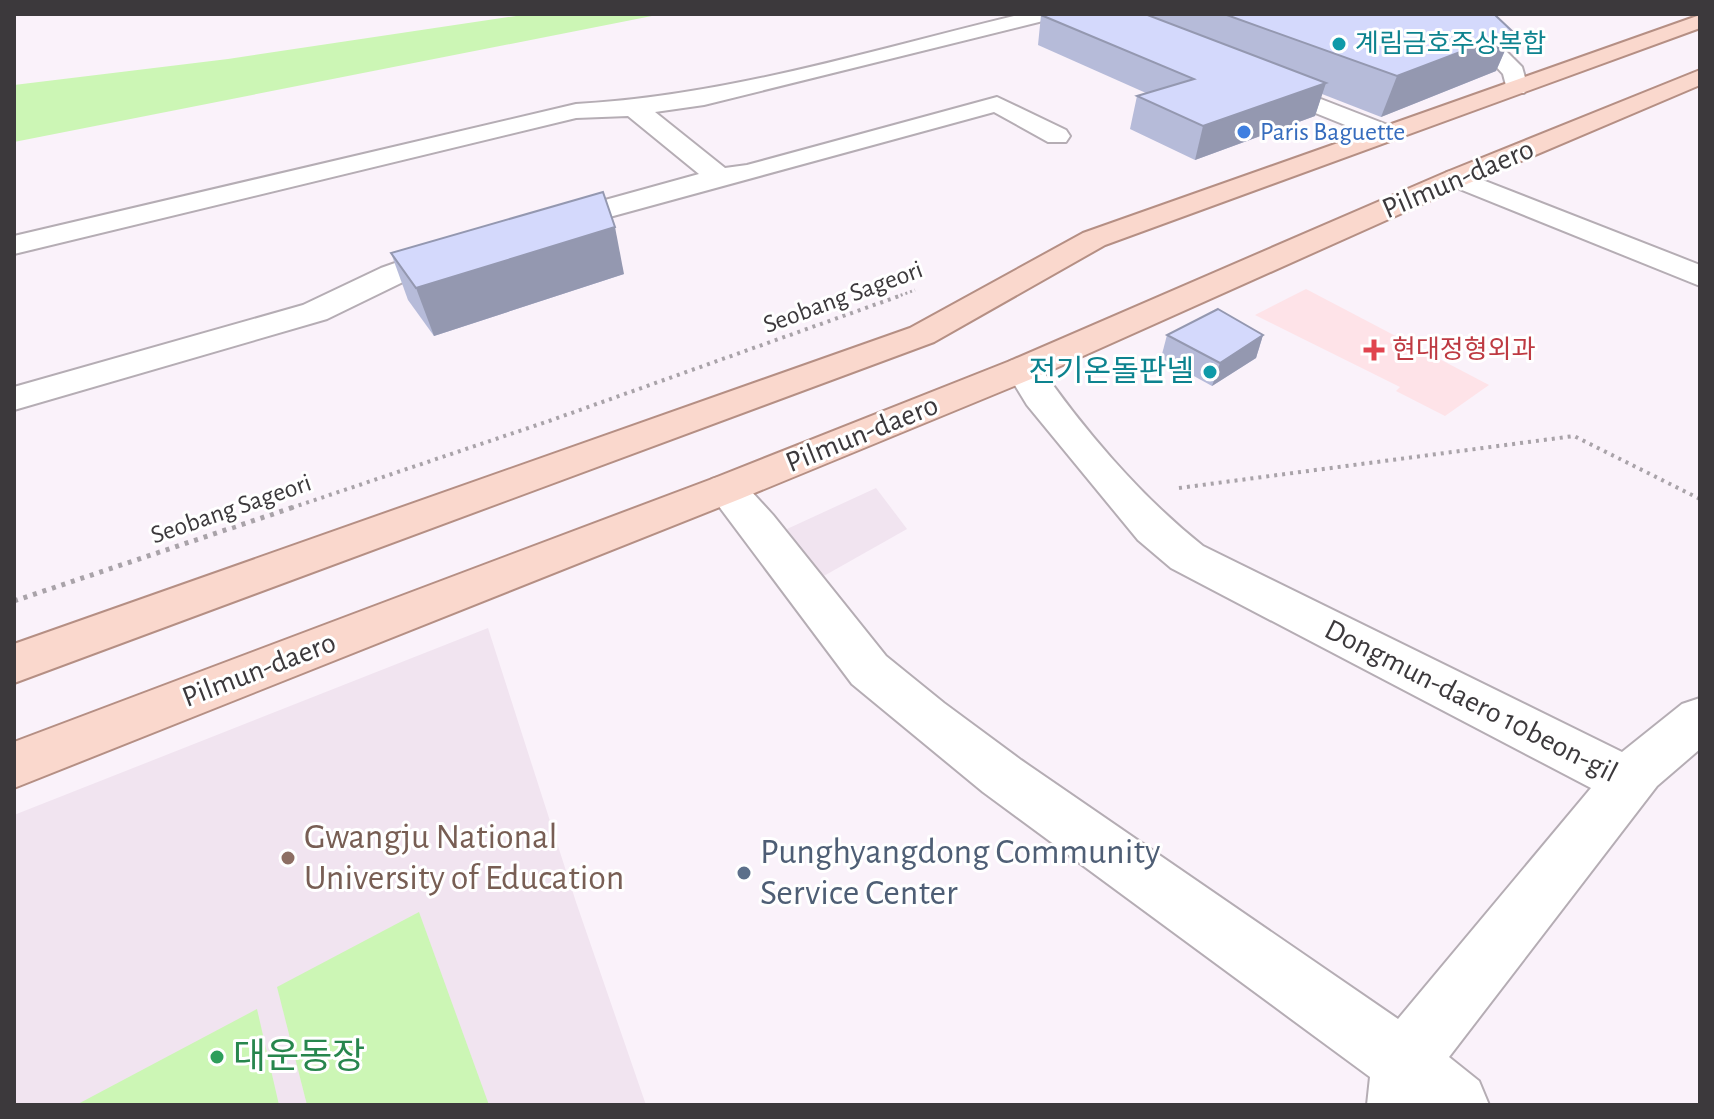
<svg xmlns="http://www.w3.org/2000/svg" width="1714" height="1119" font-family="'Alegreya Sans','Noto Sans KR',sans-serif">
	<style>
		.built { fill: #f1e4f0 }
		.medical { fill: #fee3e8 }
		.green { fill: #ccf6b5 }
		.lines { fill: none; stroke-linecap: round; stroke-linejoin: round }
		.minor-casing { stroke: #b5adb4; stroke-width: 4 }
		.major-casing { stroke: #b58f84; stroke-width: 4 }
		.path-far2 { stroke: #a9a3a9; stroke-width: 3; stroke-dasharray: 2 3; stroke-linecap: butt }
		.path-far1 { stroke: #a9a3a9; stroke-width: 4; stroke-dasharray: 3 5; stroke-linecap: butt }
		.path { stroke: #a9a3a9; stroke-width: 5; stroke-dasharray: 4 6; stroke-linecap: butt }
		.minor { fill: #fff; fill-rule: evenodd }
		.major { fill: #fad8cd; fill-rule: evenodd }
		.wall { fill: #b6bbd9 }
		.shaded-wall { fill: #9498b0 }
		.building { fill: #d4d9fc; stroke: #9498b0; stroke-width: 2 }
		.culture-dot { fill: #0f9aa8; stroke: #fff; stroke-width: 3 }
		.shop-dot { fill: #3f7fe0; stroke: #fff; stroke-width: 3 }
		.health-dot { fill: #e0444e; stroke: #fff; stroke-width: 3 }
		.education-dot { fill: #8d6e63; stroke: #fff; stroke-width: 3 }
		.service-dot { fill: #5c6f8a; stroke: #fff; stroke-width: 3 }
		.leisure-dot { fill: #2e9e5b; stroke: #fff; stroke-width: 3 }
		.labels { text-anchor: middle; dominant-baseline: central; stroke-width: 6; stroke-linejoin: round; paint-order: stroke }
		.far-culture-label { font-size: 26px; fill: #0d838f; stroke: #fff; text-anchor: start }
		.far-shop-label { font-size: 26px; fill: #366cbe; stroke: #fff; text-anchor: start }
		.far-street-label { font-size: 26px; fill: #3c393c; stroke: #fff }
		.far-health-label { font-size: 26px; fill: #be3a42; stroke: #fff; text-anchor: start }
		.street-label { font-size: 30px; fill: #3c393c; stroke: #fff }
		.culture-label { font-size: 30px; fill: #0d838f; stroke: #fff; text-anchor: end }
		.near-education-label { font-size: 36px; fill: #785e54; stroke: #fff; text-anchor: start }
		.near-service-label { font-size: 36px; fill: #4e5e75; stroke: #fff; text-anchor: start }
		.near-leisure-label { font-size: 36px; fill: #27864d; stroke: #fff; text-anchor: start }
	</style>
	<rect width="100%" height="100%" fill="#faf2fa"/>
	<g class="built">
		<path d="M876 488 907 529 822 577 787 529Z"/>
		<path d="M488 628 576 902 646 1105H14V815Z"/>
	</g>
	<path class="medical" d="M1306 289 1489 385 1445 416 1396 391 1400 387 1255 315Z"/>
	<g class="green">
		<path d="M529 14H662L14 142V85L228 59Z"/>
		<path d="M419 912 489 1105H307L277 987Z"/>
		<path d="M257 1009 279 1105H76Z"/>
	</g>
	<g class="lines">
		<g class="minor-casing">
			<g id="minor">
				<path d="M1022 14H1058L1055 18 704 105 655 112 725 168 747 165 997 97 1066 130 1070 136 1066 142H1048L994 112 562 230 551 233 540 230 536 224 540 218 699 174 628 116 576 118 14 254V236L576 104C728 96 875 49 1022 14Z"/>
				<path d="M1447 14H1469L1522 67 1528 88 1524 93H1508L1503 74Z"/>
				<path d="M1264 77 1398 129 1402 134 1398 139H1380L1256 89 1252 84 1256 79Z"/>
				<path d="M1457 170 1700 265V286L1447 184 1443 178 1447 172Z"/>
				<path d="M454 242 465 244 469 251 465 258 403 282 327 319 14 410V387L303 305 381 268Z"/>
				<path d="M1023 358 1036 361C1081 427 1140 496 1203 546L1622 752 1682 704 1700 698V749L1657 786 1449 1057 1479 1081 1489 1105H1367L1370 1077 983 792 852 684 706 489 712 479 726 475 740 479 773 515 886 656 944 703 1021 760 1398 1019 1591 788 1171 568 1138 540 1027 405 1005 369 1010 361Z"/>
			</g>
		</g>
		<g class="major-casing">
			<g id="major">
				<path d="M1700 15V28L1105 245 934 342 14 683V644L910 328 1083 233Z"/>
				<path d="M1700 70V85L1467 184 1036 377 740 499 14 788V742L712 479 1010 361 1447 172Z"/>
			</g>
		</g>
		<path class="path-far2" d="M896 297 915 290"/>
		<g class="path-far1">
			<path d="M1179 488 1574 436 1700 499"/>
			<path d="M291 508 549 421 902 295"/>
		</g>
		<path class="path" d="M14 601 297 506"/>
		<use href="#minor" class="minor"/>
		<use href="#major" class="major"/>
	</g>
	<g class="wall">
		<path d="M1046 14H1494L1513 32 1496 71 1381 117 1322 94 1315 116 1195 160 1130 129 1137 96 1146 93 1038 45 1041 15Z"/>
		<path d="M391 253 624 274 434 336 408 300Z"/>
		<path d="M1167 335H1263L1256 358 1212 386 1161 358Z"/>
	</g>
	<g class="shaded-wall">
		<path d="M1513 32 1496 71 1381 117 1397 76Z"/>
		<path d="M1326 83 1315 116 1195 160 1203 126Z"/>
		<path d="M615 227 624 274 434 336 416 288Z"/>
		<path d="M1263 335 1256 358 1212 386 1220 363Z"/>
	</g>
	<g class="building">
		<path d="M1046 14H1145L1326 83 1203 126 1137 96 1194 79 1041 15Z"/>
		<path d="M1224 14H1494L1513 32 1397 76Z"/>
		<path d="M603 192 615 227 416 288 391 253Z"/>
		<path d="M1218 309 1263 335 1220 363 1167 335Z"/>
	</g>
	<g class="culture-dot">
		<circle cx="1339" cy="44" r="8"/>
		<circle cx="1210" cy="372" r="8"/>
	</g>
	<circle class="shop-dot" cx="1244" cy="132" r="8"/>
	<path class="health-dot" d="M1370 338h8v8h8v8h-8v8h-8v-8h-8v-8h8z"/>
	<circle class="education-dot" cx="288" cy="858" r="8"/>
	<circle class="service-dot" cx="744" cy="873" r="8"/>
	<circle class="leisure-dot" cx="217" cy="1057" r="8"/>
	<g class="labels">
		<g class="far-culture-label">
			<text x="1355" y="44">계림금호주상복합</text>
		</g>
		<g class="far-shop-label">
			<text x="1260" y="132">Paris Baguette</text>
		</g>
		<g class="far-street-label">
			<text transform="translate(843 297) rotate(-20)">Seobang Sageori</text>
			<text transform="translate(231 509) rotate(-19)">Seobang Sageori</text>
		</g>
		<g class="far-health-label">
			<text x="1392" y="350">현대정형외과</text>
		</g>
		<g class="street-label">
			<text transform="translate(1458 179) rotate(-23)">Pilmun-daero</text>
			<text transform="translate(862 434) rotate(-22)">Pilmun-daero</text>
			<text transform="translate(259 670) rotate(-21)">Pilmun-daero</text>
			<text transform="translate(1471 701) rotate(27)">Dongmun-daero 10beon-gil</text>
		</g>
		<g class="culture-label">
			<text x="1194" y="372">전기온돌판넬</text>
		</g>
		<g class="near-education-label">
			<text x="304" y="837">Gwangju National<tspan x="304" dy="41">University of Education</tspan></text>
		</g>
		<g class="near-service-label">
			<text x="760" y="852">Punghyangdong Community<tspan x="760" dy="41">Service Center</tspan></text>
		</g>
		<g class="near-leisure-label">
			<text x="233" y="1057">대운동장</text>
		</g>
	</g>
	<rect width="1714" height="1119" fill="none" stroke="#3c393c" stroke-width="32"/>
</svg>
